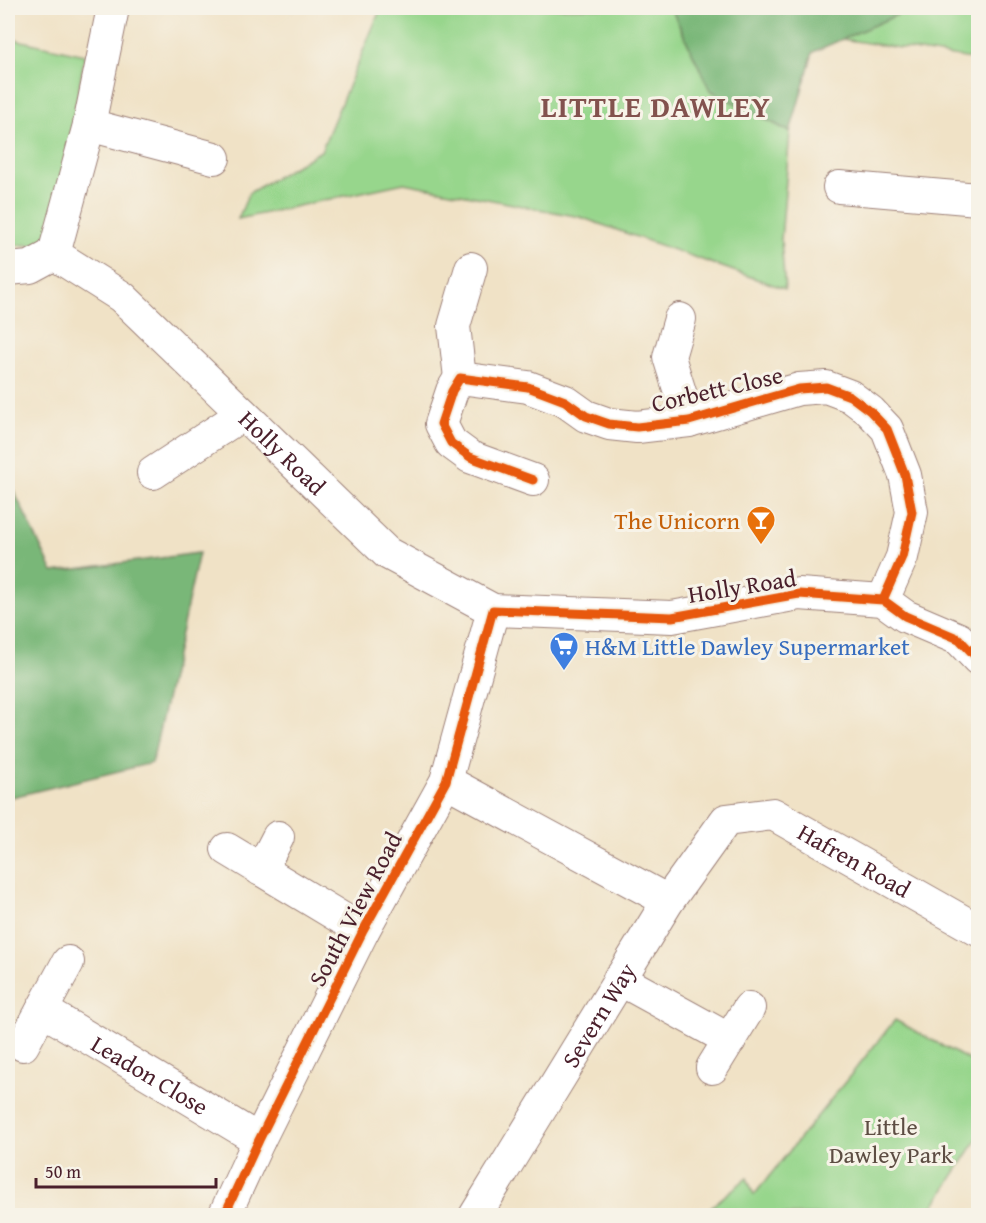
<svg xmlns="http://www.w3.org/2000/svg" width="986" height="1223" font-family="'Gentium Book Plus',serif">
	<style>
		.green { fill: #97d68c; stroke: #707a5c; stroke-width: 1.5 }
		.forest { fill: #79b778; stroke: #626b52; stroke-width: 1.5 }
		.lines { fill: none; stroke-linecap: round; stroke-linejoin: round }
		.minor-casing { stroke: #9d8078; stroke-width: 34 }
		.minor { stroke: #fff; stroke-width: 32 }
		.cycleway-casing { stroke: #f7f3e8; stroke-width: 13 }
		.cycleway { stroke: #e8590c; stroke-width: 9 }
		.labels { text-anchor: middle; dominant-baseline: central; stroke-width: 6; stroke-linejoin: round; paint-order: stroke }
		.street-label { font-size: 24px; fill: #4a1f2b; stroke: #f7f3e8 }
		.food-label { font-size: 24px; fill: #c56008; stroke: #f7f3e8; text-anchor: end }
		.shop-label { font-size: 24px; fill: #366cbe; stroke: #f7f3e8; text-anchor: start }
		.park-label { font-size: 24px; fill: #5d4d43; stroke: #f7f3e8 }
		.district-label { font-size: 30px; font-weight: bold; letter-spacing: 1.5px; fill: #83524e; stroke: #f7f3e8 }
	</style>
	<rect width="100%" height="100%" fill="#f7f3e8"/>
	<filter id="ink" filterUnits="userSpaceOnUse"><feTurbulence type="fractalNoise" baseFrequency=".0167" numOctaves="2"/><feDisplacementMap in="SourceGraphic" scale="12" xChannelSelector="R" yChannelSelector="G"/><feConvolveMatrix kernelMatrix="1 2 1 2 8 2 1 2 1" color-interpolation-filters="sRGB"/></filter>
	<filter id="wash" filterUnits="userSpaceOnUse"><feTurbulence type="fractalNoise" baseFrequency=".008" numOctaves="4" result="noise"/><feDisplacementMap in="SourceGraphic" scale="24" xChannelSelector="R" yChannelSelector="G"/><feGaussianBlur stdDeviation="1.35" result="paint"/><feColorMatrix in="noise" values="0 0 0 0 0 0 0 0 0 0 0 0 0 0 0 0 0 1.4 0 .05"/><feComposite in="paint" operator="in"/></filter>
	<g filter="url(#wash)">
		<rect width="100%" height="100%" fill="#f0e2c6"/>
		<g class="green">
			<path d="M381 8H671L710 90 790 132 781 240 785 289 580 217 404 183 238 219 249 193 321 151Z"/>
			<path d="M901 8H978V60L841 39 897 15Z"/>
			<path d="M8 38 85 55 50 245H8Z"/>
			<path d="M895 1020 978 1065V1138L928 1215H707L712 1206 747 1178 754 1195Z"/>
		</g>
		<g class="forest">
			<path d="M671 8H901L897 15 813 52 790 132 710 90Z"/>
			<path d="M8 168 11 183 12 245 8 246Z"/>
			<path d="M8 479 53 572 199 553 152 763 8 798Z"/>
		</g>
	</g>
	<g filter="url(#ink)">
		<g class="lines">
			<g class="minor-casing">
				<g id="minor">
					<path d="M89 125 214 158"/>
					<path d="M839 187 978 199"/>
					<path id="s1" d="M54 254 122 297 387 553 493 610 672 617 799 594 883 600 905 616 959 639 978 659"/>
					<path d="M54 254 89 125 113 8"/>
					<path d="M8 269 30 267 54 254"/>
					<path d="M680 319 669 357 689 421"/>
					<path d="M460 378 454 326 471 268"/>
					<path d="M153 473 243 414"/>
					<path d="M533 480 470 457 451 443 441 424 452 391 460 378 528 387 565 401 586 416 609 424 637 427 689 421 799 389 826 387 850 396 870 411 887 429 905 475 912 512 902 557 883 600"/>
					<path d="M446 781 668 901"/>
					<path d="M227 849 363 931"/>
					<path d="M261 870 278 837"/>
					<path d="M619 979 730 1040"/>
					<path id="s2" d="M42 1010 259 1140"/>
					<path d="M23 1045 68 962"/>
					<path d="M712 1068 749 1008"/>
					<path d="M224 1216 259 1140 363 931 446 781 493 610"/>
					<path id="s3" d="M475 1216 668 901 726 820 773 814 978 930"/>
				</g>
			</g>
			<use href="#minor" class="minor"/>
			<g class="cycleway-casing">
				<g id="cycleway">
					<path d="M533 480 470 457 451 443 441 424 452 391 460 378 528 387 565 401 586 416 609 424 637 427 689 421 799 389 826 387 850 396 870 411 887 429 905 475 912 512 902 557 883 600"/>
					<path d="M224 1216 259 1140 363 931 446 781 493 610 672 617 799 594 883 600 905 616 959 639 978 659"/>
				</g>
			</g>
			<use href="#cycleway" class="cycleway"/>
		</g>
	</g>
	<defs>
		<g id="bar-pin" transform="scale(1.5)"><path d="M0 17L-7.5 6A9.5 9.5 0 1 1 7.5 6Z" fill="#e8710a" stroke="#f7f3e8"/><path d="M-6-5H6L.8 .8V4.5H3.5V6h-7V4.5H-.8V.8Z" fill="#fff"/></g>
		<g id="supermarket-pin" transform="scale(1.5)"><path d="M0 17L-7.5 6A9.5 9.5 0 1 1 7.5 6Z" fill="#3f7fe0" stroke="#f7f3e8"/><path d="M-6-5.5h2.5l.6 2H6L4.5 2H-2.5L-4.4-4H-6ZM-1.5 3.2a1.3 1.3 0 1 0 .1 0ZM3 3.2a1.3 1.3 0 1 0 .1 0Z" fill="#fff"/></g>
	</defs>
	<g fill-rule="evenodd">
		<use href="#bar-pin" x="761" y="520"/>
		<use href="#supermarket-pin" x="564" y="646"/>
	</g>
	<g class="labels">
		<g class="street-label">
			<text transform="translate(717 389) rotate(-13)">Corbett Close</text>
			<text stroke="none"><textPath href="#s1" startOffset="304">Holly Road</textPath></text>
			<text transform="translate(742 586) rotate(-9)">Holly Road</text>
			<text stroke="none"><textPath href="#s3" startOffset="610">Hafren Road</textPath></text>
			<text transform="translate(355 909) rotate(-62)">South View Road</text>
			<text stroke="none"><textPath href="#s3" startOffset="236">Severn Way</textPath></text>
			<text stroke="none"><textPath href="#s2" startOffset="126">Leadon Close</textPath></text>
		</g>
		<g class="food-label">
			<text x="740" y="520">The Unicorn</text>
		</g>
		<g class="shop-label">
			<text x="585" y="646">H&amp;M Little Dawley Supermarket</text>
		</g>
		<g class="park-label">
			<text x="891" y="1126">Little<tspan x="891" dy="28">Dawley Park</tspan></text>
		</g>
		<g class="district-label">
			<text x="656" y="106">LITTLE DAWLEY</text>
		</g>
	</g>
	<rect width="986" height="1223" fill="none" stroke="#f7f3e8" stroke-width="30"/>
	<path d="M36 1178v9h180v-9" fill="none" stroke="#4a1f2b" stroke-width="3"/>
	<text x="45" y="1178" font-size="18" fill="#4a1f2b" stroke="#f7f3e8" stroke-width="4.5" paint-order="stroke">50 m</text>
</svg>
